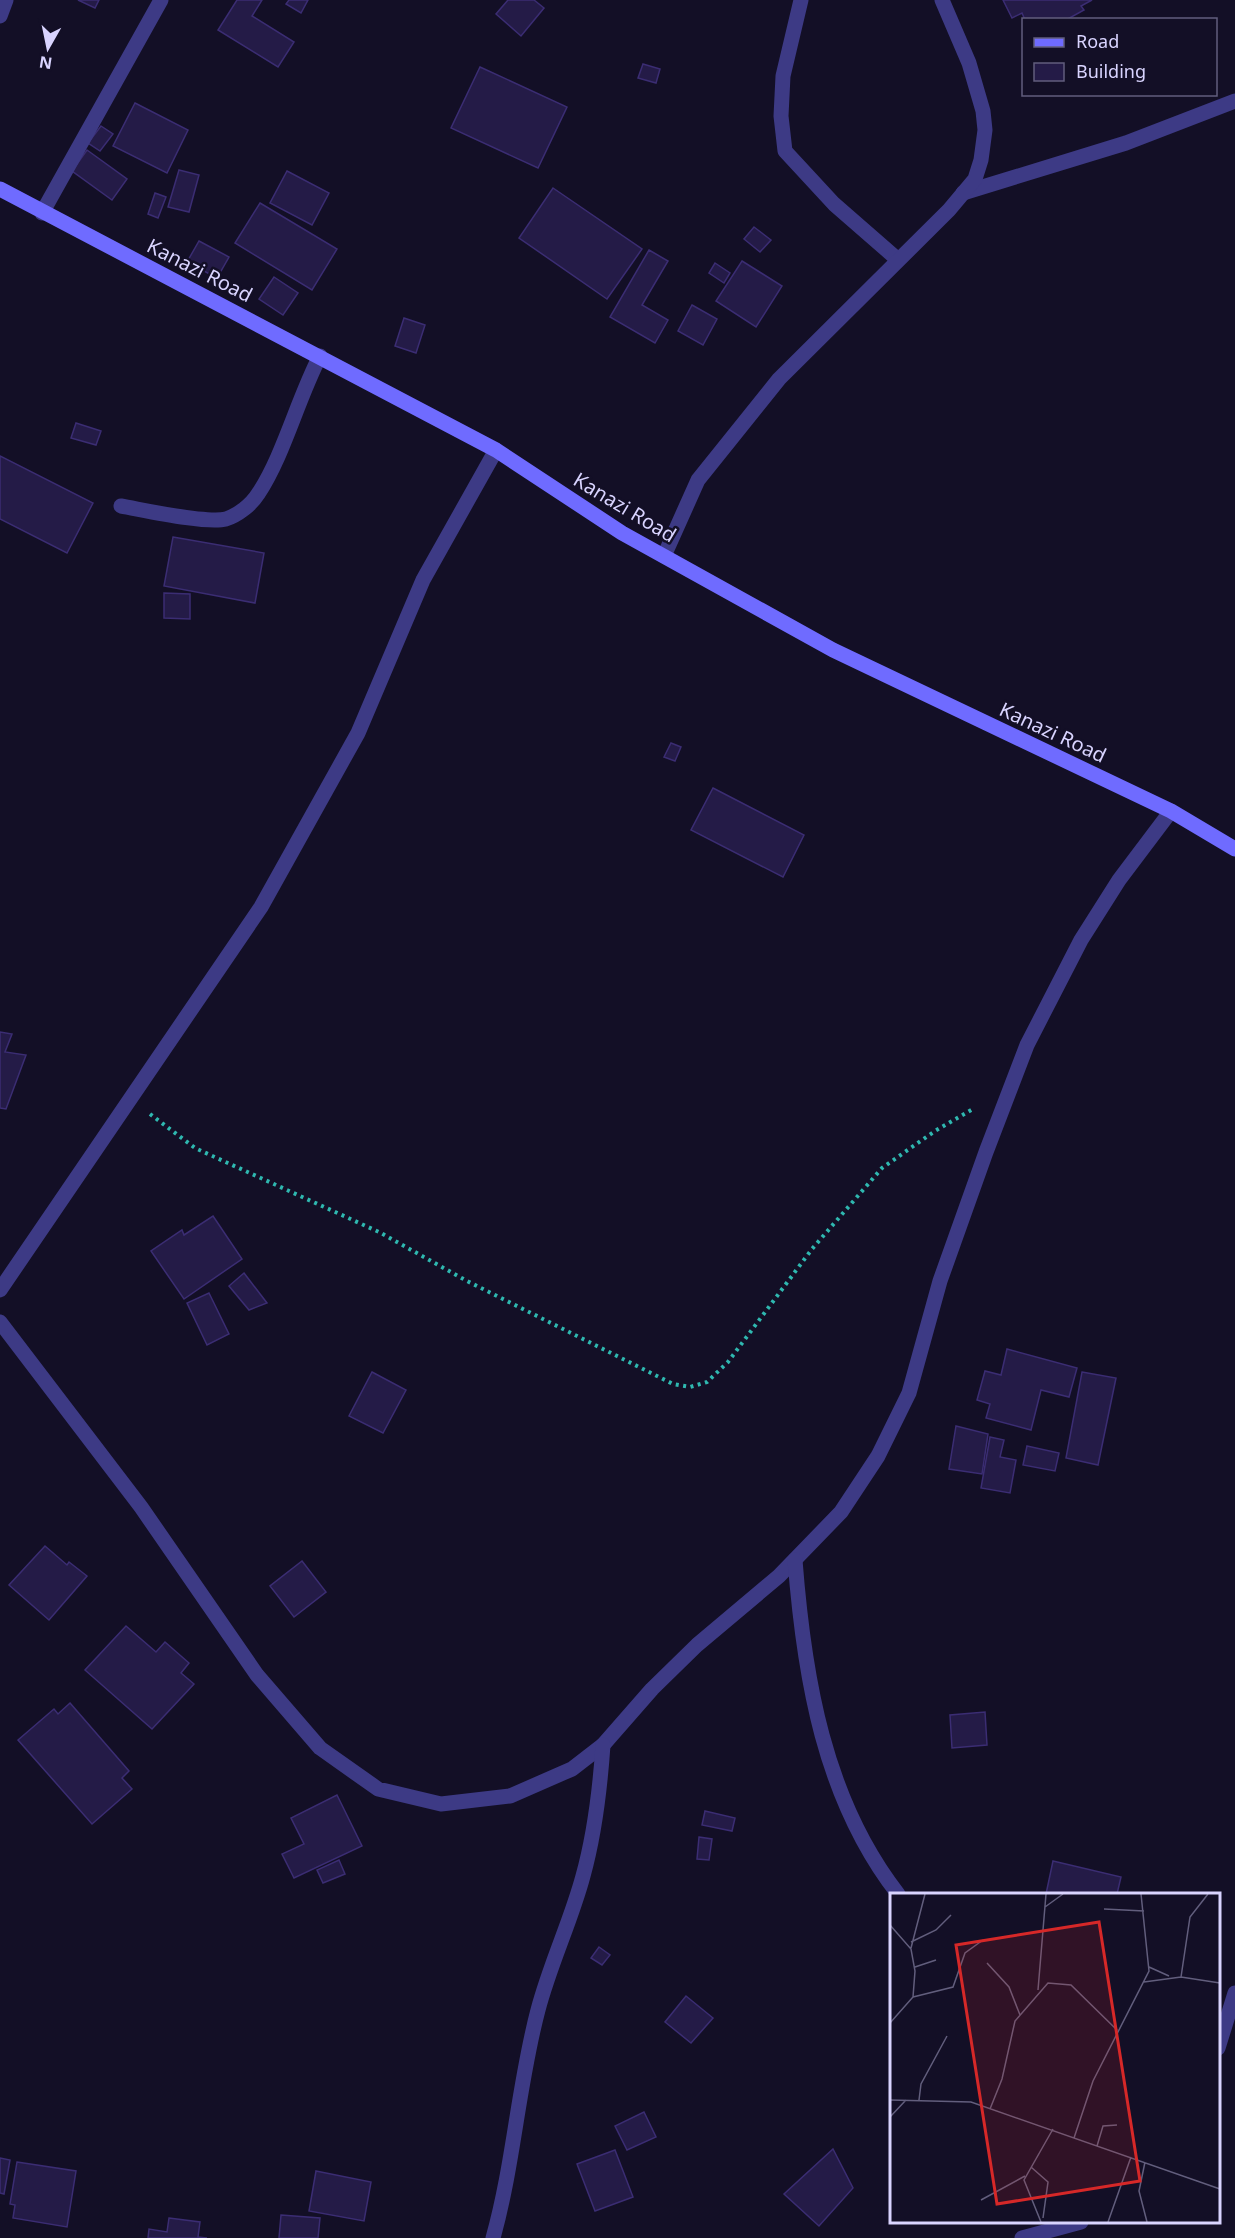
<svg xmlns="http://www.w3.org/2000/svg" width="1235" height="2238" font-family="'Noto Sans',sans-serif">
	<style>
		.building { fill: #241b47; stroke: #3b2d73; stroke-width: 1.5 }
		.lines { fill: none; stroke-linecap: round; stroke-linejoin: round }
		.path { stroke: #2fb8b0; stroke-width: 4; stroke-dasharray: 3 4.5; stroke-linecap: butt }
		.minor { stroke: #3d3a85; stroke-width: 15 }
		.secondary { stroke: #6f6bff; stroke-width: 15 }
		.labels { text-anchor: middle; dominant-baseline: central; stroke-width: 5; stroke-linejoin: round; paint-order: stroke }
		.street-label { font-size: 20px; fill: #d9d4ff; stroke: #130f26 }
		.inset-road { fill: none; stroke: #625e7d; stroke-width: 1.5 }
		.view { fill: #d62828; fill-opacity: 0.15; stroke: #d62828; stroke-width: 3 }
		.inset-edge { fill: none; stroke: #d9d4ff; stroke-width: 3 }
	</style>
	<rect width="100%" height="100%" fill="#130f26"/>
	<g class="building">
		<path d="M78 0H99L95 8Z"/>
		<path d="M237 0H262L252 16 294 42 278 67 218 30Z"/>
		<path d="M289 0H308L301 13 286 4Z"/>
		<path d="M508 0H534L544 8 521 36 496 14Z"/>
		<path d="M1003 0H1092L1081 6 1084 10 1066 20H1025L1022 13 1012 18Z"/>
		<path d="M643 64 660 69 656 83 638 78Z"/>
		<path d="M480 67 567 107 538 168 451 128Z"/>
		<path d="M135 103 188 130 167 173 113 146Z"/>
		<path d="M101 126 113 134 100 151 88 143Z"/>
		<path d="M87 150 127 179 112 200 72 171Z"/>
		<path d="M179 170 199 175 189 212 168 207Z"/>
		<path d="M287 171 329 193 312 225 270 203Z"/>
		<path d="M553 188 642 249 607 299 519 238Z"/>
		<path d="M155 193 166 197 158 218 148 214Z"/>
		<path d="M260 203 337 249 312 290 235 243Z"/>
		<path d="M754 227 771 240 760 252 744 239Z"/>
		<path d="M199 241 229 257 217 278 187 262Z"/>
		<path d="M649 250 668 261 642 305 668 320 655 343 610 317Z"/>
		<path d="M742 261 782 286 756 327 716 301Z"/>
		<path d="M715 263 730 273 724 283 709 273Z"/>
		<path d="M274 277 298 293 283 315 259 299Z"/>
		<path d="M692 305 717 319 703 345 678 331Z"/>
		<path d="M404 318 425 325 416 353 395 346Z"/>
		<path d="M76 423 101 431 96 445 71 438Z"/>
		<path d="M0 456 93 503 67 553 0 519Z"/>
		<path d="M173 537 264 553 255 603 164 586Z"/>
		<path d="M164 593 190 594V619L164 618Z"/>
		<path d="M671 743 681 747 675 761 664 757Z"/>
		<path d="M713 788 804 835 783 877 691 830Z"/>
		<path d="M0 1032 12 1034 5 1052 26 1055 6 1109 0 1108Z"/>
		<path d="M213 1216 242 1259 184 1299 151 1251 182 1230 184 1235Z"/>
		<path d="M244 1273 267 1303 249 1310 229 1286Z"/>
		<path d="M209 1293 229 1334 207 1345 187 1303Z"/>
		<path d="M1007 1349 1077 1368 1069 1397 1041 1390 1031 1430 986 1418 990 1404 977 1400 985 1371 1001 1375Z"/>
		<path d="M372 1372 406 1390 383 1433 349 1416Z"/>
		<path d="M1082 1372 1116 1378 1098 1465 1066 1458Z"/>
		<path d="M956 1426 988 1434 982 1474 949 1469Z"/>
		<path d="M990 1437 1004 1440 1000 1457 1016 1460 1010 1493 981 1488Z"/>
		<path d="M1027 1446 1059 1453 1055 1471 1023 1465Z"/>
		<path d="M45 1546 67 1565 69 1562 87 1576 49 1620 9 1585Z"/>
		<path d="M302 1561 326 1592 294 1617 270 1586Z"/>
		<path d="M126 1626 156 1652 165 1642 189 1663 181 1673 194 1684 152 1729 85 1670Z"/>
		<path d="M70 1703 129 1771 122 1778 132 1789 92 1824 18 1740 54 1709 58 1714Z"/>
		<path d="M985 1712 987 1745 952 1748 950 1715Z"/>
		<path d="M337 1795 362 1846 294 1878 282 1854 304 1844 291 1818Z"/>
		<path d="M705 1811 735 1818 732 1831 702 1825Z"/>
		<path d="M699 1837 712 1839 709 1860 697 1859Z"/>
		<path d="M339 1860 345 1874 323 1883 317 1870Z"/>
		<path d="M1053 1861 1121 1877 1117 1894H1046Z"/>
		<path d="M599 1947 610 1955 602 1965 591 1958Z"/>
		<path d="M686 1996 713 2018 691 2043 665 2022Z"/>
		<path d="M644 2112 656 2137 627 2150 615 2126Z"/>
		<path d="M833 2149 853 2188 819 2226 784 2194Z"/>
		<path d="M615 2150 633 2197 595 2211 577 2164Z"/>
		<path d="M0 2158 10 2160 4 2194 0 2193Z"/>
		<path d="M17 2162 76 2171 67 2227 13 2218 15 2205 10 2204Z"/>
		<path d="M316 2171 371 2182 364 2221 309 2211Z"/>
		<path d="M281 2215 320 2218 318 2238H279Z"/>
		<path d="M169 2218 200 2222 198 2237 207 2238H148L149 2229 167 2232Z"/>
	</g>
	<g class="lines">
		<path class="path" d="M150 1114 195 1148 379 1232 467 1281 673 1384 690 1387 707 1382 728 1362 812 1249 882 1168 935 1131 973 1109"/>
		<g class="minor">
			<path d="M801 0 783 76 781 116 785 151 834 204 897 259"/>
			<path d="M0 16 6 0"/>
			<path d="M963 193 1126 143 1235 101"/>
			<path d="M42 213 161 0"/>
			<path d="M121 506C144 510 206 524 226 519 238 515 251 505 258 494 283 457 298 398 320 356"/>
			<path d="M664 556 698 480 779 379 949 210 975 179 981 160 985 130 983 111 969 63 942 0"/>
			<path d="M0 1290 261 907 358 733 423 580 496 450"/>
			<path d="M0 1322 141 1507 257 1675 320 1748 378 1789 441 1804 510 1796 572 1769 603 1745 652 1689 697 1645 779 1576 841 1512 878 1456 909 1393 940 1281 986 1152 1027 1045 1081 940 1119 880 1171 811"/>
			<path d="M795 1560C804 1677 824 1799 898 1894"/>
			<path d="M1218 2048 1235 1993"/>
			<path d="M493 2238C514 2163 518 2085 538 2010 550 1964 571 1921 583 1876 595 1833 600 1789 603 1745"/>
			<path d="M1022 2238 1081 2222"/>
		</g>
		<path class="secondary" d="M0 189 496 450 622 533 833 650 1171 811 1235 849"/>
	</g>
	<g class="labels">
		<g class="street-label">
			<text transform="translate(200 270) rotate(27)">Kanazi Road</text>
			<text transform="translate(625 507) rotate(31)">Kanazi Road</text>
			<text transform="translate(1053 732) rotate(25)">Kanazi Road</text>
		</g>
	</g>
	<g transform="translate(890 1893)">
		<rect width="330" height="330" fill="#130f26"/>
		<path class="inset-road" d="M155 14 173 1M214 16 254 18M0 32 21 56 25 78 23 104 0 130M21 49 46 37 61 22M21 55 35 1M97 70 119 94 130 122M25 74 46 67M259 74 279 83M291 84 300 24 318 1M254 89 291 84 330 90M148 97 156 1M23 104 63 94 75 60 93 47M0 207 81 209 330 296M29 207 31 191 57 143M100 216 112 186 125 128 158 90 181 92 227 137M0 224 16 207M184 245 203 188 259 78 251 1M207 253 213 233 227 232M255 269 249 298 257 329M141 274 158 289 153 325M91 307 135 283M151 329 134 287 163 236M218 329 241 264"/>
		<path class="view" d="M209 29 250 288 107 311 66 52Z"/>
		<rect width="330" height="330" class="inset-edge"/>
	</g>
	<rect x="1022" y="18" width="195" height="78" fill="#130f26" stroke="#625e7d" stroke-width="1.5"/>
	<rect x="1034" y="38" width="30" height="9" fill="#6f6bff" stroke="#625e7d" stroke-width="1.5"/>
	<text x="1076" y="48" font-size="18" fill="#d9d4ff">Road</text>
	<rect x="1034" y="63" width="30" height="18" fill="#241b47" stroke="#625e7d" stroke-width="1.5"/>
	<text x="1076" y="78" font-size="18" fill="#d9d4ff">Building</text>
	<g transform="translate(48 48) rotate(189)" stroke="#130f26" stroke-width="4.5" paint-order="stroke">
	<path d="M0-4.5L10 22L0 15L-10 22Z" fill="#d9d4ff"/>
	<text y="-9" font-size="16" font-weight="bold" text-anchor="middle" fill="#d9d4ff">N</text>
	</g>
</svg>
